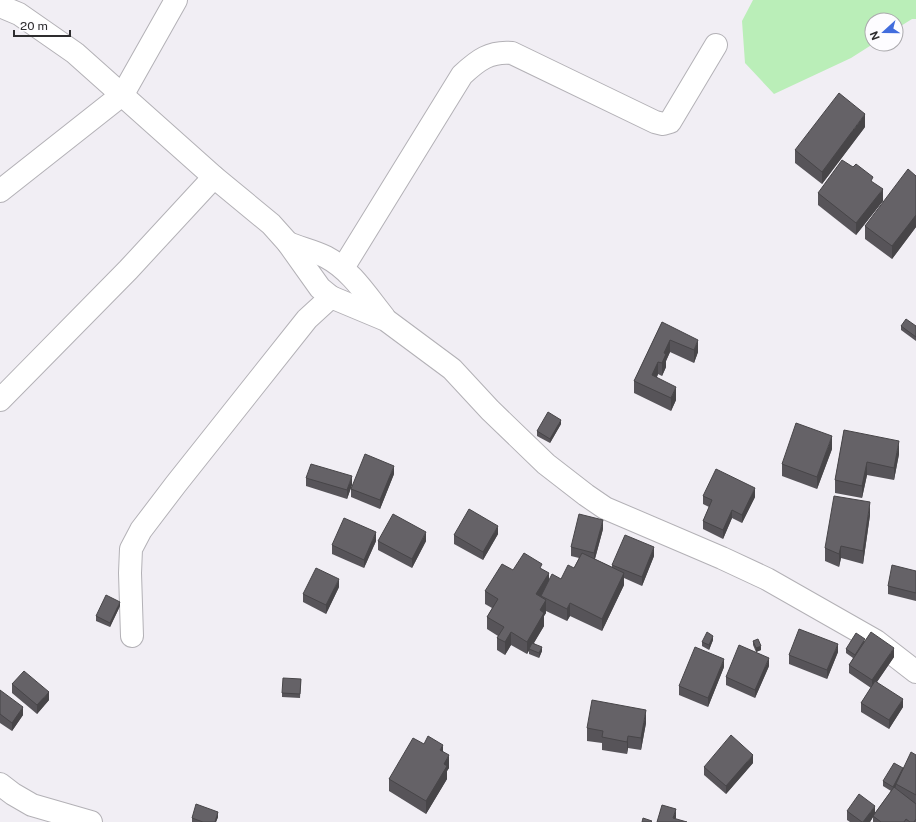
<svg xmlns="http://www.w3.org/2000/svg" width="916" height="822" font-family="'Public Sans',sans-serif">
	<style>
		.green { fill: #baeeb8 }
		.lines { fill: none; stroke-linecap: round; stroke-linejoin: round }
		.minor-casing { stroke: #b3b1b6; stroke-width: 24 }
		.minor { stroke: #fff; stroke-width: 22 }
		.wall { fill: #575459 }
		.shaded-wall { fill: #474548 }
		.building { fill: #656267; stroke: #474548 }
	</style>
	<rect width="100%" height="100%" fill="#f1eef4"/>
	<path class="green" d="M753 0H916V19H912L896 29V20H872L873 44 851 58 774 94 745 63 742 21Z"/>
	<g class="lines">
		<g class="minor-casing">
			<g id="minor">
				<path d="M0 6 19 14 75 53 214 177 271 224 288 243 320 288 331 297 386 320 452 369 490 410 546 464 586 495 605 508 722 558 767 579 876 641 916 672"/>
				<path d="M0 191 123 94 176 0"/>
				<path d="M288 243C300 248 314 251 326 257 351 270 367 296 384 317"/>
				<path d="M343 268 462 75C478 60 490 51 512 53L655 122 663 124 670 122 716 45"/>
				<path d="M0 400 128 270 214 177"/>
				<path d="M132 636 130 573 131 549 141 530 176 484 307 319 331 297"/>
				<path d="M0 784 13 794 32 805 91 822"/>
			</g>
		</g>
		<use href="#minor" class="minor"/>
	</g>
	<g class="wall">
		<path d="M865 127 822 184 795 163V150Z"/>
		<path d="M916 176V227L892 259 865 239V226Z"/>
		<path d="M873 183 883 201 856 235 818 205V193Z"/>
		<path d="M662 322 698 352 694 363 670 352 666 361V367L662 376 658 374 657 377 676 400 671 411 634 393V381Z"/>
		<path d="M901 326H916V341L901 330Z"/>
		<path d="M561 424 550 443 537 436V431Z"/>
		<path d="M844 430 899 454 894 480 867 475 862 498 835 493V480Z"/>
		<path d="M832 449 817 489 782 476V464Z"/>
		<path d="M394 474 380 509 351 497V489Z"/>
		<path d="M306 478 352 485 347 499 306 486Z"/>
		<path d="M703 496 755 497 742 523 732 518 723 539 703 529V521L709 507 703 504Z"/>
		<path d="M870 515 863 564 841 558 839 567 825 561V548Z"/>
		<path d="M603 529 595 559 612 567V565L654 556 642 586 624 578V585L602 631 570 616 567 621 546 611V613L544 616V626L534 643 542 651 539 658 529 654V650L527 654 511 645 505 655 497 650V638L498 636 487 629V617L492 608 485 604V591L513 570 542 569 549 580 561 579 574 568 579 558 571 556V547Z"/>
		<path d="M498 534 483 560 454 544V535Z"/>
		<path d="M376 541 364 568 332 554V545Z"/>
		<path d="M378 541H426L412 568 378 550Z"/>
		<path d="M916 571V601L888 594V586Z"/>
		<path d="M339 587 326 614 303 602V594Z"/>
		<path d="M120 606 110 627 96 621V616Z"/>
		<path d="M713 640 709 650 702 646V642Z"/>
		<path d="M753 641 761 650 756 652 753 645Z"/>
		<path d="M865 641 894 657 877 682 903 707 889 729 861 712V703L871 688 849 673V665L853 658 846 653V649Z"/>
		<path d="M838 652 827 679 789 664V655Z"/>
		<path d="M769 666 755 698 726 685V677Z"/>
		<path d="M724 667 708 707 679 695V686Z"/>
		<path d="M301 679 300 698 282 697V693Z"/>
		<path d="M12 684 49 700 37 714 12 693Z"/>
		<path d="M0 690 23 715 12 731 0 723Z"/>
		<path d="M646 723 641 750 628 748 627 754 602 750V743L587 741V728Z"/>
		<path d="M424 744 443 751 449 768 447 771V779L426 814 389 791V779Z"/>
		<path d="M916 755V822H873V817L870 822H850L847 820V811L875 813 891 791 883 786V781L903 768Z"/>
		<path d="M753 763 726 794 704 775V767Z"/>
		<path d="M218 817 216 822H192V818Z"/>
	</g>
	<g class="shaded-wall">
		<path d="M865 114V127L822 184V172Z"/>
		<path d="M883 189V201L856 235V223Z"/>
		<path d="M916 215V227L892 259V246Z"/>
		<path d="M670 340V352L666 361V367L662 376V363L664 353Z"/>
		<path d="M698 340V352L694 363V350Z"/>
		<path d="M658 362V374L652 388V375Z"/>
		<path d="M676 387V400L671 411V398Z"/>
		<path d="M561 420V424L550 443V439Z"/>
		<path d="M832 436V449L817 489V477Z"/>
		<path d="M899 441V454L894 480V468Z"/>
		<path d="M867 462V475L862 498V486Z"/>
		<path d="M394 466V474L380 509V500Z"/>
		<path d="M352 476V485L347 499V490Z"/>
		<path d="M755 488V497L742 523V515Z"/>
		<path d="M870 502V515L863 564V551Z"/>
		<path d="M732 510V518L723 539V530Z"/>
		<path d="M603 520V529L594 562V553Z"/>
		<path d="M498 526V534L483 560V552Z"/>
		<path d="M376 532V541L364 568V560Z"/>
		<path d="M426 532V541L412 568V559Z"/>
		<path d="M841 546V558L839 567V554Z"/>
		<path d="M654 547V556L642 586V577Z"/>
		<path d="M549 573V586L541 596V598L536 594Z"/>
		<path d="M624 573V585L602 631V619Z"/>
		<path d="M339 579V587L326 614V605Z"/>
		<path d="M546 600V613L544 616V626L527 654V642L540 610Z"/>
		<path d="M120 602V606L110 627V623Z"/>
		<path d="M570 603V616L567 621V609Z"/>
		<path d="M511 632V645L505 655V642Z"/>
		<path d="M713 636V640L709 650V645Z"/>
		<path d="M838 644V652L827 679V670Z"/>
		<path d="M761 646V650L756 652V648Z"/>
		<path d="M542 647V651L539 658V653Z"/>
		<path d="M894 648V657L872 689V680Z"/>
		<path d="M769 658V666L755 698V690Z"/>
		<path d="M724 659V667L708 707V698Z"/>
		<path d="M49 692V700L37 714V705Z"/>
		<path d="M903 699V707L889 729V720Z"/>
		<path d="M23 707V715L12 731V723Z"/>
		<path d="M646 710V723L641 750V738Z"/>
		<path d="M628 736V748L627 754V742Z"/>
		<path d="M443 745V758L440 750Z"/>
		<path d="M449 755V768L447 771V779L426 814V801L444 764Z"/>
		<path d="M753 755V763L726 794V786Z"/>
		<path d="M904 768 896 784V786L893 792V787Z"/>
		<path d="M875 806V814L873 816V817L870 822H863Z"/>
		<path d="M676 809V818L674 822 673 818Z"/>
		<path d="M218 812V817L216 822H215Z"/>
	</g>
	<g class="building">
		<path d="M839 93 865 114 822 172 795 150Z"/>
		<path d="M842 160 853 167 856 164 873 177 871 181 883 189 856 223 818 193Z"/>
		<path d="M908 169 916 176V215L892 246 865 226Z"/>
		<path d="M906 319 916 326V337L901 326Z"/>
		<path d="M662 322 698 340 694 350 670 340 664 353 666 354 662 363 658 362 652 375 676 387 671 398 634 381Z"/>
		<path d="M548 412 561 420 550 439 537 431Z"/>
		<path d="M796 423 832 436 817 477 782 464Z"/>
		<path d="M844 430 899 441 894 468 867 462 862 486 835 480Z"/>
		<path d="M365 454 394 466 380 500 351 489Z"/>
		<path d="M311 464 352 476 347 490 306 478Z"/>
		<path d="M716 469 755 488 742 515 732 510 723 530 703 521 712 500 703 496Z"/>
		<path d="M834 496 870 502 863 551 841 546 839 554 825 548Z"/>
		<path d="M469 509 498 526 483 552 454 535Z"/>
		<path d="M393 514 426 532 412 559 378 541Z"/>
		<path d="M579 514 603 520 594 553 571 547Z"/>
		<path d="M344 518 376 532 364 560 332 545Z"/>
		<path d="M625 535 654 547 642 577 612 565Z"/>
		<path d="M524 553 542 564 540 568 549 573 536 594 546 600 540 610 544 613 527 642 511 632 505 642 497 638 504 627 487 617 498 599 485 591 502 564 513 570Z"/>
		<path d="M582 553 624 573 602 619 570 603 567 609 541 596 552 574 561 579 568 565 574 568Z"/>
		<path d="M892 565 916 571V593L888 586Z"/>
		<path d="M316 568 339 579 326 605 303 594Z"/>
		<path d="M106 595 120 602 110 623 96 616Z"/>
		<path d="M799 629 838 644 827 670 789 655Z"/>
		<path d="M707 632 713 636 709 645 702 642Z"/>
		<path d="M871 632 894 648 872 680 849 665Z"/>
		<path d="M856 633 865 639 855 655 846 649Z"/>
		<path d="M758 639 761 646 756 648 753 641Z"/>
		<path d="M532 643 542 647 539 653 529 649Z"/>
		<path d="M739 645 769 658 755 690 726 677Z"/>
		<path d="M695 647 724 659 708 698 679 686Z"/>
		<path d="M24 671 49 692 37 705 12 684Z"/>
		<path d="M283 678 301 679 300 694 282 693Z"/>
		<path d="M875 681 903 699 889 720 861 703Z"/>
		<path d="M0 690 23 707 12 723 0 714Z"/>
		<path d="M592 700 646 710 641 738 628 736 627 742 602 737 603 731 587 728Z"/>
		<path d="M731 735 753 755 726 786 704 767Z"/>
		<path d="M428 736 443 745 440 750 449 755 444 764 447 766 426 801 389 779 413 738 424 744Z"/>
		<path d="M911 752 916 755V795L896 784Z"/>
		<path d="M894 763 903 768 893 787 883 781Z"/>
		<path d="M894 787 916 804V819L914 822H910L906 819 904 822H881L873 816Z"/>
		<path d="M859 794 875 806 863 822H862L847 811Z"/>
		<path d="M196 804 218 812 215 822H203L192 818Z"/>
		<path d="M662 805 676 809 673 818 687 822H657Z"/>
		<path d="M643 818 652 821 651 822H642Z"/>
	</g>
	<g transform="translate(884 32) rotate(249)"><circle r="19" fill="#fdfcff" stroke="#aaa9ac"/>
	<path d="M0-3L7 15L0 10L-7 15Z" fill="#416cdd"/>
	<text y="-6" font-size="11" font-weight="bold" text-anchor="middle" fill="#2e2d2f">N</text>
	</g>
	<path d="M14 30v6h56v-6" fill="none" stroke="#2e2d2f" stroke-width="2"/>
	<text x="20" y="30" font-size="12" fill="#2e2d2f" stroke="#fdfcff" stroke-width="3" paint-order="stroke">20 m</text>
</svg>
